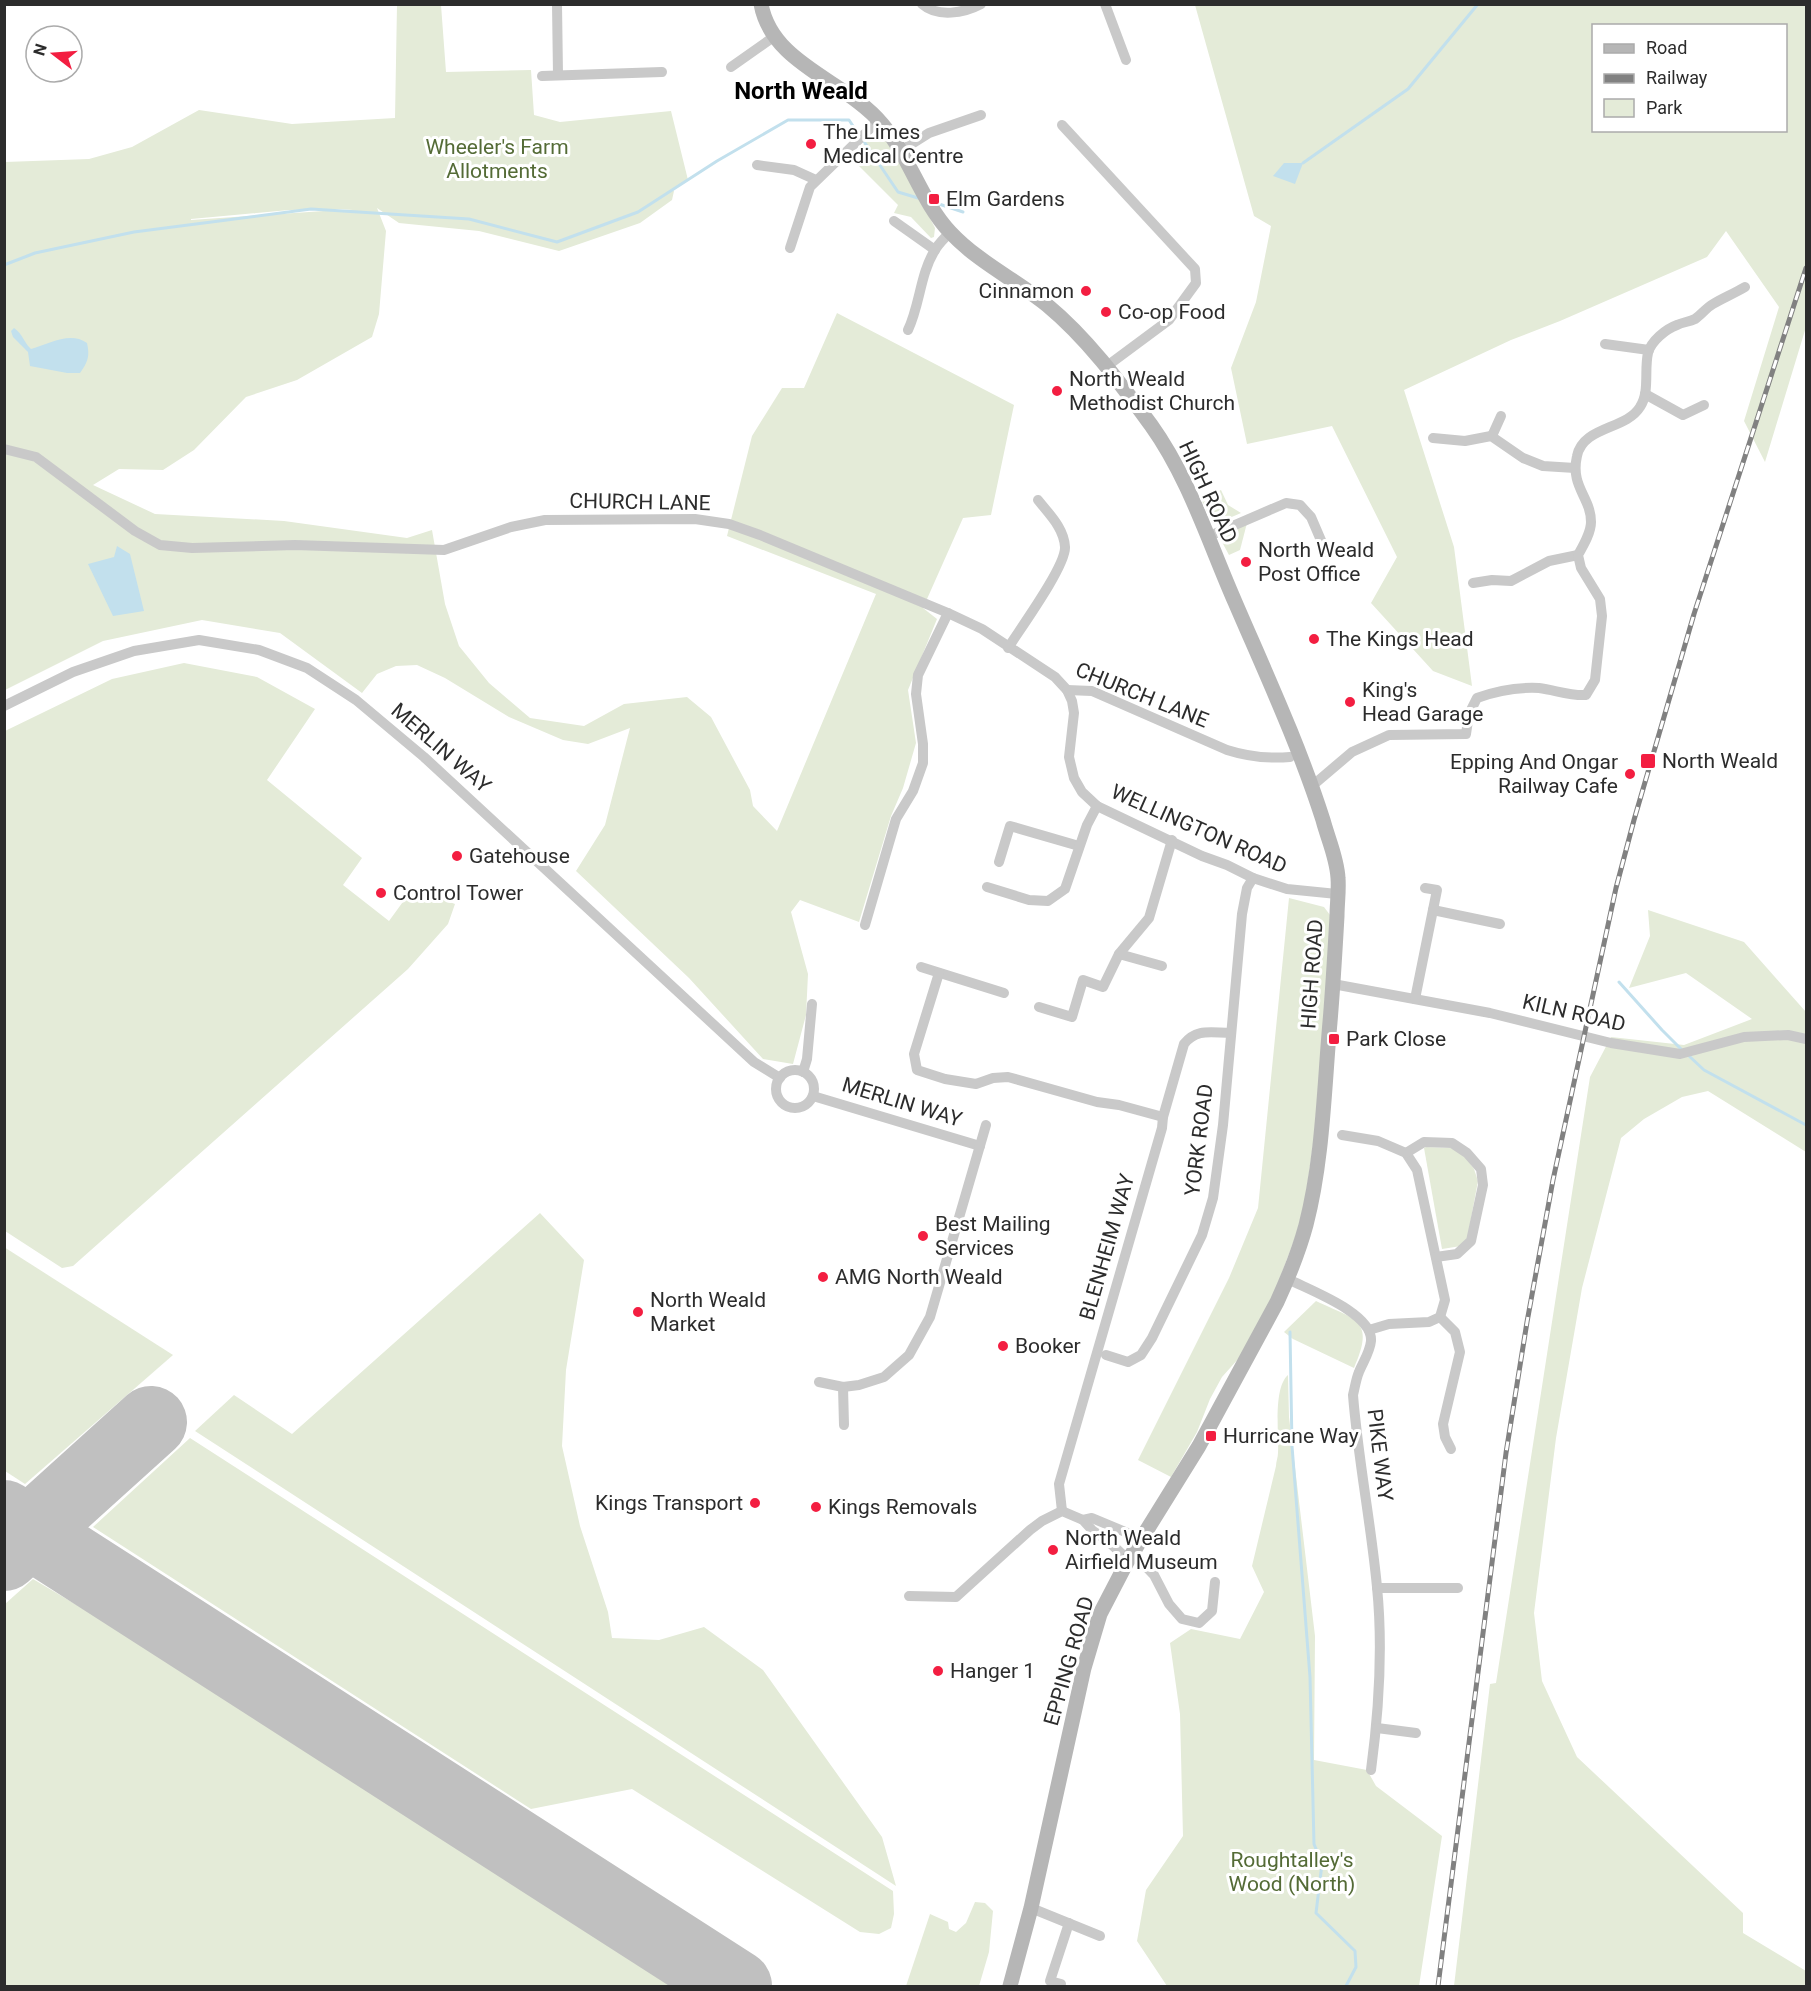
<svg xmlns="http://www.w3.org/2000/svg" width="1811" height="1991" font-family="Roboto,sans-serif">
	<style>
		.green { fill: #e4ebd8; fill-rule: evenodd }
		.water { fill: #c2e0ed }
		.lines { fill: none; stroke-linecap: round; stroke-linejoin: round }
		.stream { stroke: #c2e0ed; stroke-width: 3 }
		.runway { stroke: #c0c0c0; stroke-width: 72 }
		.minor { stroke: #c9c9c9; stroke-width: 10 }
		.secondary { stroke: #b6b6b6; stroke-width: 15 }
		.rail-casing { stroke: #818181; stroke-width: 5 }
		.rail { stroke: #fff; stroke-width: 3; stroke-dasharray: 9; stroke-linecap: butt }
		.poi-dot { fill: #f31e41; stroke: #fff; stroke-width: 2 }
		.labels { text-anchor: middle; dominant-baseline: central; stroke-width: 6; stroke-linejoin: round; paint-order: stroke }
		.poi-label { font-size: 21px; fill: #2c2c2c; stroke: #fff; text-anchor: start }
		.park-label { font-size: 21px; fill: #546b36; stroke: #fff }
		.street-label { font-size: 21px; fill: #2c2c2c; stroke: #fff }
		.quarter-label { font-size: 24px; font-weight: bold; fill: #000; stroke: #fff }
	</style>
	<rect width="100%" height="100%" fill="#fff"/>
	<g class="green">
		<path d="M397 5H441L446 72 531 70 534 115 560 122 671 111 688 180 672 190 674 191 672 200 640 223 559 251 479 231 399 223 377 208 386 231 379 314 372 337 297 380 246 397 194 450 163 470 119 469 93 485 155 514 284 521 407 538 432 530 445 604 459 646 489 683 530 718 584 726 624 704 687 697 711 717 750 790 753 806 777 831 876 594 727 536 752 436 782 388H804L837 313 1014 405 991 515 963 518 923 608 937 619 908 690 916 743 903 788 891 816 859 922 800 900 791 912 808 974 806 1015 793 1064 763 1059 689 978 576 871 605 825 630 728 588 744 563 740 509 717 445 678 417 665 396 666 377 674 362 693 280 633 202 620 103 641 5 690V162L89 159 132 147 199 110 292 124 395 118ZM353 209 191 220V219L289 210Z"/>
		<path d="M1195 5H1806V327L1765 462 1744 421 1779 307 1726 231 1707 257 1560 321 1511 340 1404 390 1454 547 1472 686 1433 671 1371 603 1397 557 1332 426 1247 444 1231 368 1256 302 1271 226 1254 216ZM1594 26H1786V130H1594Z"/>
		<path d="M874 135 886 138 929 216 935 228 934 237 931 238 911 217 894 213 898 205 850 157Z"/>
		<path d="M1221 490 1228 505 1241 513 1220 522 1210 518 1201 499Z"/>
		<path d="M1247 523 1240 550 1229 555 1222 542 1226 534Z"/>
		<path d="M184 663 257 677 315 709 267 780 362 858 343 885 389 921 413 888 455 904 448 924 408 969 73 1266 62 1268 5 1231V731L112 679Z"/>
		<path d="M1289 898 1324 907 1330 915 1327 985 1314 1137 1305 1201 1296 1235 1272 1299 1239 1358 1222 1377 1210 1399 1197 1432 1171 1477 1138 1460 1229 1278 1258 1208Z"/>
		<path d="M1648 910 1744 942 1806 1012V1152L1708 1091 1682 1097 1644 1119 1621 1138 1582 1288 1556 1438 1534 1613 1542 1681 1577 1757 1743 1913V1933L1806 1971V1986H1454L1490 1684 1496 1683 1590 1077 1611 1037 1684 1045 1752 1019 1686 973 1629 988 1650 936Z"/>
		<path d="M1426 1147 1451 1148 1464 1155 1474 1169 1478 1181 1467 1240 1461 1246 1442 1249 1424 1148Z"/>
		<path d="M540 1213 584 1260 566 1370 562 1446 580 1526 608 1612 612 1638 659 1640 704 1627 763 1670 882 1837 896 1886 195 1431 234 1395 292 1434Z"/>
		<path d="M4 1247 173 1355 25 1484 5 1471Z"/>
		<path d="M1316 1301C1355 1320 1376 1319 1354 1368L1293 1339 1284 1332Z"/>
		<path d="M1288 1375 1289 1417 1315 1636 1314 1760 1367 1770 1376 1786 1442 1836 1419 1986H1167L1137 1941 1146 1890 1183 1836 1180 1714 1170 1643 1191 1629 1240 1639 1264 1592 1252 1566 1276 1466C1276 1462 1278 1457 1278 1453 1279 1434 1273 1388 1288 1375Z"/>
		<path d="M190 1438 893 1891 894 1914 891 1928 879 1934 860 1932 632 1789 531 1809 93 1527Z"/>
		<path d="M33 1579 112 1626 605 1942 671 1986H5V1604Z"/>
		<path d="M975 1902 985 1903 993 1911 989 1952 979 1986H906L930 1914 948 1922 949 1929 956 1932 966 1923Z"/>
	</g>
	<g class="water">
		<path d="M1284 163H1303L1295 184 1273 176Z"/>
		<path d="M14 328C23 334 24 343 31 349 49 344 70 331 87 343 90 356 88 362 80 373H67L30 366 28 352 13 337 11 331Z"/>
		<path d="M117 546 130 554 144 611 113 616 88 564 114 557Z"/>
	</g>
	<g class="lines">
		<g class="stream">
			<path d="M863 140 898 192 918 198"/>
			<path d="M1303 163 1408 89 1478 4"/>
			<path d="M936 203 963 212"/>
			<path d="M4 265 35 253 134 232 311 209 469 219 557 242 638 212 717 161 788 120H849L859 135"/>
			<path d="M1619 982 1662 1030 1683 1051"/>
			<path d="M1688 1055 1704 1070 1806 1125"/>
			<path d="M1290 1332 1292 1446 1310 1677 1314 1844 1322 1864 1316 1913 1355 1951 1356 1967 1346 1986"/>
		</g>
		<g class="runway">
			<path d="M4 1516 736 1986"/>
			<path d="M4 1555 151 1422"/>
		</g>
		<g class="minor">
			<path d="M557 4 558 75"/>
			<path d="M922 4C938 18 964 13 981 4"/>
			<path d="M1105 4 1126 60"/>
			<path d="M731 67 775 36"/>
			<path d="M542 76 662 72"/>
			<path d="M1062 125 1195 269 1196 283 1169 320 1107 366"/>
			<path d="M902 150 929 133 981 115"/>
			<path d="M757 165 794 170 816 180"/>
			<path d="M894 221 935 250"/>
			<path d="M790 248 810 187 879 120"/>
			<path d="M908 330C920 305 920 274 935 250 939 243 945 238 950 232"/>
			<path d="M1605 344 1649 350"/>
			<path d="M1645 394 1683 415 1704 405"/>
			<path d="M1492 436 1501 416"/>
			<path d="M1433 438 1465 441 1491 436 1523 458 1543 466 1575 468"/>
			<path d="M4 449 36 457 135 531 160 545 192 548 295 545 444 550 511 527 545 520 695 519 729 524 760 535 948 613 982 629 1055 677 1067 690 1072 701 1074 713 1069 757 1074 778 1082 792 1097 806 1202 856 1227 865 1253 878 1287 889 1337 894"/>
			<path d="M1207 537 1286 503 1300 505 1311 517 1326 552"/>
			<path d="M1473 583 1492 580 1511 581 1549 561 1578 555"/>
			<path d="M1008 648C1020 629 1066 566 1065 547 1064 528 1049 514 1038 500"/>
			<path d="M1067 690 1092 691 1227 750C1249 757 1267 759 1290 757"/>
			<path d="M4 706 73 672 134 651 199 640 259 650 307 668 356 700 424 757 754 1062 780 1078"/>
			<path d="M1312 786 1352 752 1389 735 1466 734 1469 714 1477 698C1496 691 1518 687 1539 688 1555 690 1570 696 1586 695L1595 680 1602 616 1600 599 1581 568 1578 555C1583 546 1591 533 1591 522 1591 497 1570 487 1577 456 1583 426 1626 430 1640 407 1650 392 1644 370 1648 353 1651 341 1666 329 1677 325 1683 322 1689 322 1695 319 1701 315 1706 308 1713 304 1723 298 1735 293 1745 287"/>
			<path d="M999 862 1010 826 1079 846"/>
			<path d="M987 887 1029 900 1048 901 1065 889 1087 825 1097 806"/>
			<path d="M1433 910 1500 924"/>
			<path d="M865 925 896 819 913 791 923 763V744L916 694 918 675 948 613"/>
			<path d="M1119 954 1162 966"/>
			<path d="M921 967 1004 993"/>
			<path d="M939 973 914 1054 917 1070 945 1079 976 1084 993 1078 1008 1077 1097 1102 1119 1105 1163 1117"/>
			<path d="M1333 984 1490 1013 1611 1043 1680 1054 1744 1037 1788 1035 1806 1039"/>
			<path d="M1415 999 1437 890 1425 888"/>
			<path d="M1039 1007 1072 1017 1083 980 1103 987 1119 954 1149 918 1172 840"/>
			<circle cx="795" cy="1089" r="19"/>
			<path d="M803 1072 807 1059 812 1004"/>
			<path d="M813 1096 980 1146"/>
			<path d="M1342 1135 1378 1141 1406 1153 1417 1170 1445 1300 1440 1317 1429 1322 1389 1324 1369 1330"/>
			<path d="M1406 1153 1424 1142 1452 1143 1467 1153 1481 1169 1483 1185 1471 1241 1457 1254 1436 1257"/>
			<path d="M1288 1279C1309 1290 1373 1313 1371 1341 1370 1352 1363 1362 1359 1372 1356 1379 1355 1387 1353 1395 1358 1459 1371 1523 1377 1587 1383 1647 1379 1710 1371 1770"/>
			<path d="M1440 1317 1455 1332 1460 1352 1443 1424 1445 1437 1451 1449"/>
			<path d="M1106 1355 1128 1362 1141 1355 1152 1338 1202 1235 1213 1198 1223 1125 1242 914 1247 888 1253 878"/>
			<path d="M819 1382 843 1387 859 1385 884 1377 909 1355 930 1317 986 1125"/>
			<path d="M843 1387 844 1425"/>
			<path d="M1062 1511 1059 1484 1162 1128 1163 1117 1184 1044C1197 1028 1211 1033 1231 1033"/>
			<path d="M1083 1520 1092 1518 1142 1539"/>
			<path d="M1133 1553 1154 1575 1169 1604 1182 1619 1199 1623 1212 1611 1215 1582"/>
			<path d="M1377 1588H1458"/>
			<path d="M909 1596 956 1597 1030 1530 1042 1521 1062 1511 1083 1520 1093 1531 1108 1541 1124 1556 1127 1562"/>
			<path d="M1377 1728 1416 1733"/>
			<path d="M1031 1908 1100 1936"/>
			<path d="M1061 1984 1050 1981 1069 1923"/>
		</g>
		<path class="secondary" d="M761 4C772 65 847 81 882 124 910 157 921 201 950 232 978 262 1016 280 1047 305 1088 339 1120 383 1151 425 1189 478 1209 543 1235 602 1266 674 1299 745 1323 820 1328 839 1337 858 1338 878 1339 891 1337 904 1337 916 1335 951 1333 987 1330 1022 1324 1089 1323 1159 1306 1225 1299 1251 1288 1278 1277 1302L1199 1446 1127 1562 1100 1614 1084 1668 1031 1908 1010 1986"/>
		<g class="rail-casing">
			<path id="rail" d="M1438 1986 1506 1453 1527 1322 1553 1180 1616 888 1634 820 1694 614 1806 268"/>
		</g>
		<use href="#rail" class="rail"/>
	</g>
	<g class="poi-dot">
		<circle cx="811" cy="144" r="6"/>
		<rect x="928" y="193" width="12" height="12" rx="3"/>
		<circle cx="1086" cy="291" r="6"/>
		<circle cx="1106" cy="312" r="6"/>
		<circle cx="1057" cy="391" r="6"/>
		<circle cx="1246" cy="562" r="6"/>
		<circle cx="1314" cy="639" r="6"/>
		<circle cx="1350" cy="702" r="6"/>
		<rect x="1640" y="753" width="16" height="16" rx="3"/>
		<circle cx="1630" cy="774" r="6"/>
		<circle cx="457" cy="856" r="6"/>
		<circle cx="381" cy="893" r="6"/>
		<rect x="1328" y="1033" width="12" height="12" rx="3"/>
		<circle cx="923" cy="1236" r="6"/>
		<circle cx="823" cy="1277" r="6"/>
		<circle cx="638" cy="1312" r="6"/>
		<circle cx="1003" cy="1346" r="6"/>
		<rect x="1205" y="1430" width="12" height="12" rx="3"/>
		<circle cx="755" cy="1503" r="6"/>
		<circle cx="816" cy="1507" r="6"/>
		<circle cx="1053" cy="1550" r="6"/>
		<circle cx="938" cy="1671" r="6"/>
	</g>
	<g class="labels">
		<g class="poi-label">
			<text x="823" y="132">The Limes<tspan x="823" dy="24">Medical Centre</tspan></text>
			<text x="946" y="199">Elm Gardens</text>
			<text x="1074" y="291" text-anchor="end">Cinnamon</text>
			<text x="1118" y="312">Co-op Food</text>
			<text x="1069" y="379">North Weald<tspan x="1069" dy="24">Methodist Church</tspan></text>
			<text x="1258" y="550">North Weald<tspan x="1258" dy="24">Post Office</tspan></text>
			<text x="1326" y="639">The Kings Head</text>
			<text x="1362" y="690">King's<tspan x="1362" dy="24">Head Garage</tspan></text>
			<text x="1662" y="761">North Weald</text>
			<text x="1618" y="762" text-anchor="end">Epping And Ongar<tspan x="1618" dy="24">Railway Cafe</tspan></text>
			<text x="469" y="856">Gatehouse</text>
			<text x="393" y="893">Control Tower</text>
			<text x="1346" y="1039">Park Close</text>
			<text x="935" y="1224">Best Mailing<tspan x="935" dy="24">Services</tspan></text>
			<text x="835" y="1277">AMG North Weald</text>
			<text x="650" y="1300">North Weald<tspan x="650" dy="24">Market</tspan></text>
			<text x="1015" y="1346">Booker</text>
			<text x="1223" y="1436">Hurricane Way</text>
			<text x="743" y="1503" text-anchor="end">Kings Transport</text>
			<text x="828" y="1507">Kings Removals</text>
			<text x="1065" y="1538">North Weald<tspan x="1065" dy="24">Airfield Museum</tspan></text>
			<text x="950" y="1671">Hanger 1</text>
		</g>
		<g class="park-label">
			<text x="497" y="147">Wheeler's Farm<tspan x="497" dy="24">Allotments</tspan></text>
			<text x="1292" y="1860">Roughtalley's<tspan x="1292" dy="24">Wood (North)</tspan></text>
		</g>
		<g class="street-label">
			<text transform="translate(1208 492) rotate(65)">HIGH ROAD</text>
			<text transform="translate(640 502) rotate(1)">CHURCH LANE</text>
			<text transform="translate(1142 695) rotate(22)">CHURCH LANE</text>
			<text transform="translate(441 748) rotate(41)">MERLIN WAY</text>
			<text transform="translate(1199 829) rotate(24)">WELLINGTON ROAD</text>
			<text transform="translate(1312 974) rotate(-86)">HIGH ROAD</text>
			<text transform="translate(1574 1013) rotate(13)">KILN ROAD</text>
			<text transform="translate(902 1102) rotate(17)">MERLIN WAY</text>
			<text transform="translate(1199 1140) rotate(-83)">YORK ROAD</text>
			<text transform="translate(1107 1247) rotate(-74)">BLENHEIM WAY</text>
			<text transform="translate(1380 1455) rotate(83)">PIKE WAY</text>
			<text transform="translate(1069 1661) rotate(-74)">EPPING ROAD</text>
		</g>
		<g class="quarter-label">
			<text x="801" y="91">North Weald</text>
		</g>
	</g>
	<rect width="1811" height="1991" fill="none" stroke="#2c2c2c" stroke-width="12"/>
	<rect x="1592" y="24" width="195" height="108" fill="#ffffff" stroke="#ababab" stroke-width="1.5"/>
	<rect x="1604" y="44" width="30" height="9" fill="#b6b6b6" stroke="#ababab" stroke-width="1.5"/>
	<text x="1646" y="54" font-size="18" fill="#2c2c2c">Road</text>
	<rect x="1604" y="74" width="30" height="9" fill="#818181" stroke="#ababab" stroke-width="1.5"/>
	<text x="1646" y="84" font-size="18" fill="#2c2c2c">Railway</text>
	<rect x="1604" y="99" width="30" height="18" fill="#e4ebd8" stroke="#ababab" stroke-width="1.5"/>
	<text x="1646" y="114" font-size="18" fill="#2c2c2c">Park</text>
	<g transform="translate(54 54) rotate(287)"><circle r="28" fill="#ffffff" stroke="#ababab" stroke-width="1.5"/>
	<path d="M0-4.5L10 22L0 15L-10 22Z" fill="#f31e41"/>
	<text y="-9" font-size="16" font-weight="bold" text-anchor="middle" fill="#2c2c2c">N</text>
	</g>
</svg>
